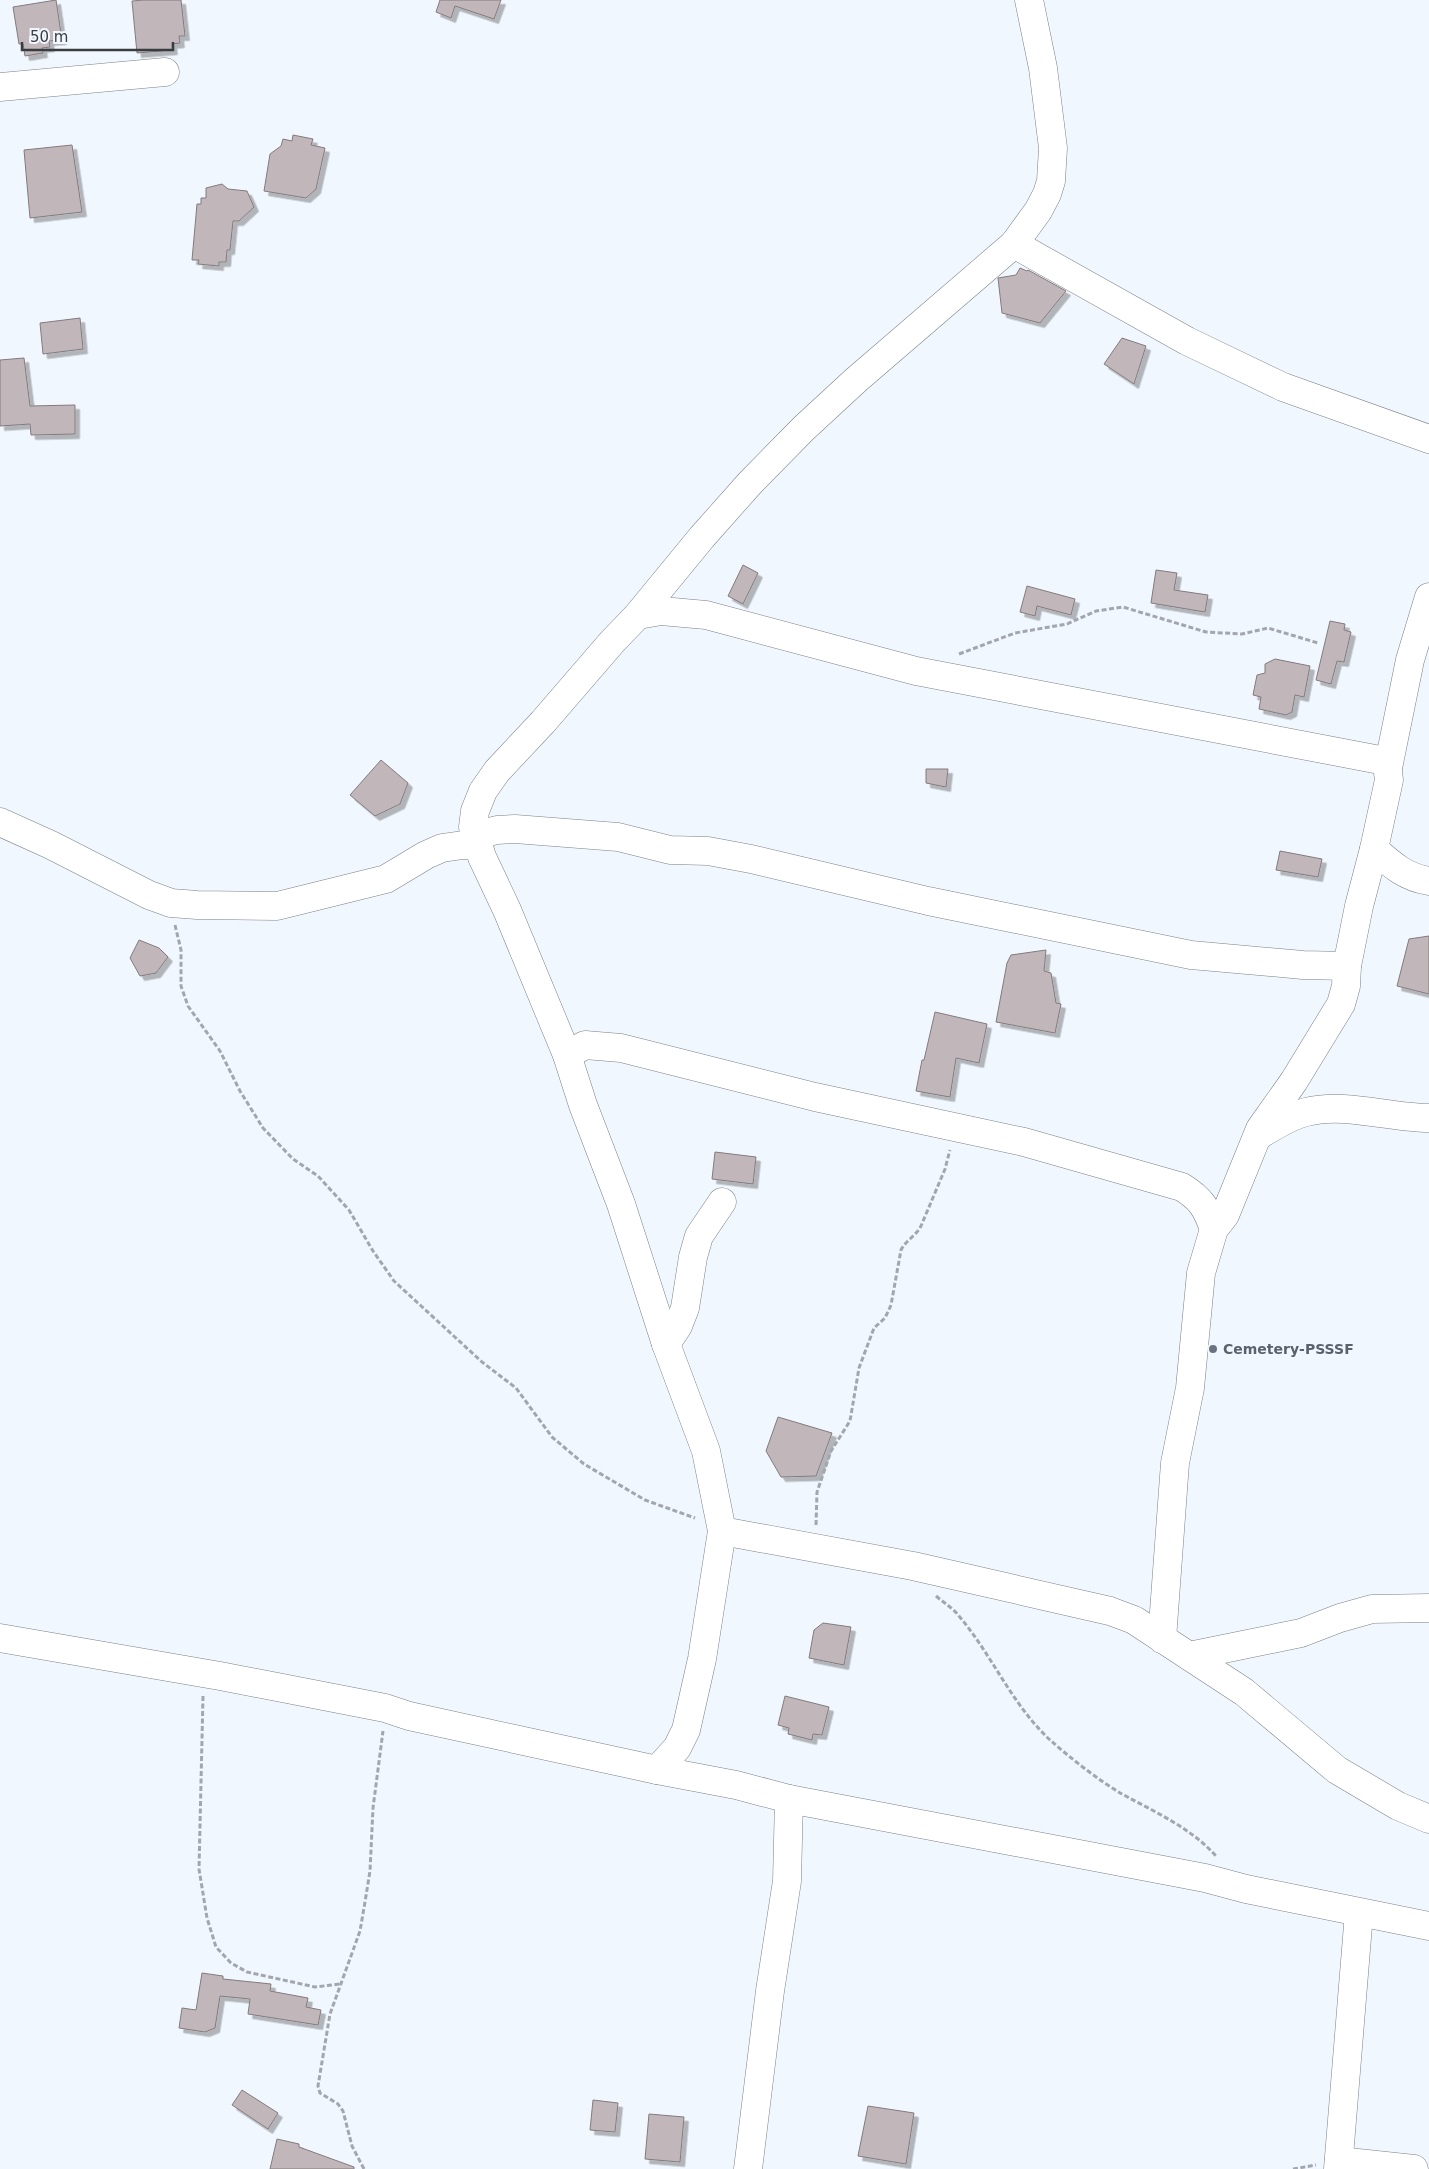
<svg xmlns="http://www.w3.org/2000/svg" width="1429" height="2169" font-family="'DejaVu Sans',sans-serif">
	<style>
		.building { fill: #c1b7ba; stroke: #837a7c; filter: url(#shadow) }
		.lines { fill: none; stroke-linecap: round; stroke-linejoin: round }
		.minor-casing { stroke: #7b8188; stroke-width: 29 }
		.path { stroke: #a3a7ad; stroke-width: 3; stroke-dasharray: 5 2.5; stroke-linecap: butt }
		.minor { stroke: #fff; stroke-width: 28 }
		.worship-dot { fill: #6b7280; stroke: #f1f7fe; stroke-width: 2 }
		.labels { text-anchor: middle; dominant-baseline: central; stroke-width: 4; stroke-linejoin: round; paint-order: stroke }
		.worship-label { font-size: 14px; font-weight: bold; fill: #5b616d; stroke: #f1f7fe; text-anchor: start }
	</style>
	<defs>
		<filter id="shadow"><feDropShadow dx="4.5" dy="4.5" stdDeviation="0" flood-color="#0004"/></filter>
	</defs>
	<rect width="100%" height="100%" fill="#f1f7fe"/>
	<g class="building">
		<path d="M56 0 62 40 49 41 50 47 42 48 43 53 25 56 23 44H19L13 7Z"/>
		<path d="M144 0H181L185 36H179L180 43 172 44 173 50 137 53 132 1Z"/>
		<path d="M440 0H501L494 19 455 6 451 18 436 12Z"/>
		<path d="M293 135 313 139 311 145 325 148 316 189 306 198 264 191 270 154 281 146 283 139 292 141Z"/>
		<path d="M72 145 82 212 30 218 24 150Z"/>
		<path d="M222 184 228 189 247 191 254 207 239 221H233L230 250H227L226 262H219V266L198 264 199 260H192L197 204H201V198H206V188Z"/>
		<path d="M1020 268 1027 271 1028 270 1066 291 1040 323 1002 313 998 278 1016 275Z"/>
		<path d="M80 318 83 349 43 354 40 323Z"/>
		<path d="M1122 338 1146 346 1134 384 1104 364Z"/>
		<path d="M24 358 30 406 75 405V434L31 435 30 424 0 426V360Z"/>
		<path d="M743 565 758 573 743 604 728 596Z"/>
		<path d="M1156 570 1177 573 1174 590 1208 595 1205 612 1151 603Z"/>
		<path d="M1027 586 1075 599 1071 615 1037 606 1035 616 1020 612Z"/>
		<path d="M1330 621 1345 624 1344 630 1351 632 1344 662 1337 661 1331 684 1316 680Z"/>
		<path d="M1275 659 1310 666 1304 697 1295 695 1292 712 1286 715 1259 709 1261 697 1253 695 1257 675 1265 673V664Z"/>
		<path d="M381 760 408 783 400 804 375 816 350 795Z"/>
		<path d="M926 769H948L946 787 926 783Z"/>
		<path d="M1280 851 1322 859 1318 877 1276 870Z"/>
		<path d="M1429 936V994L1397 986 1409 939Z"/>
		<path d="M139 940 159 948 168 957 156 973 140 976 130 958Z"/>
		<path d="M1046 950 1044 971 1051 973 1056 1003 1061 1004 1055 1033 996 1022 1007 963 1011 955Z"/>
		<path d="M935 1012 987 1024 979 1063 956 1058 950 1097 916 1091 922 1060H924Z"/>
		<path d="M715 1152 756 1157 753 1184 712 1179Z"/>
		<path d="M778 1417 832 1433 816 1476 781 1477 766 1451Z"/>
		<path d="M823 1623 851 1627 844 1665 809 1658 814 1630Z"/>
		<path d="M785 1696 829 1707 822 1735 813 1734 812 1740 788 1734 789 1728 778 1725Z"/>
		<path d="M202 1973 223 1976V1979L271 1984 270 1991 308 1998 306 2007 321 2010 318 2025 248 2014 250 1999 220 1996 215 2028 205 2032 179 2028 182 2008 196 2010Z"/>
		<path d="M242 2090 278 2113 268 2129 232 2105Z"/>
		<path d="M593 2100 618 2103 615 2132 590 2130Z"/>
		<path d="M868 2106 914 2113 906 2164 858 2156Z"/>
		<path d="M649 2114 684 2117 680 2162 645 2159Z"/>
		<path d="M277 2139 299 2144V2147L354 2167V2169H270Z"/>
	</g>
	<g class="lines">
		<g class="minor-casing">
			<g id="minor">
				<path d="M0 87 165 72"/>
				<path d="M1014 244 1187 341 1283 387 1429 439"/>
				<path d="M638 615 661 611 706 615 916 671 1380 760 1387 765 1389 780 1374 849 1359 906 1347 966 1346 986 1341 1004 1294 1081 1260 1129 1225 1215 1214 1229 1201 1273 1190 1388 1175 1463 1162 1639"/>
				<path d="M1388 768 1410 660 1429 597"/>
				<path d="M0 822 51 845 149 895 171 903 197 905 277 906 386 879 426 855 442 848 463 845 478 846"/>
				<path d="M476 839 485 833 497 830 515 829 618 837 670 850 708 851 751 859 928 901 1191 955 1303 965 1347 966"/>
				<path d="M1374 849C1392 865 1405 877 1429 881"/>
				<path d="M567 1055 585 1045 621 1048 815 1097 1024 1142 1182 1187C1201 1199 1206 1207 1214 1229"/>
				<path d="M1261 1134C1275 1126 1289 1116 1306 1112 1345 1102 1389 1118 1429 1118"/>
				<path d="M666 1344 678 1326 685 1308 693 1257 699 1236 722 1202"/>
				<path d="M722 1531 913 1566 1110 1611 1134 1620 1244 1692 1337 1770 1398 1806 1429 1819"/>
				<path d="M0 1638 220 1676 385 1708 409 1716 657 1770 736 1785 789 1799 1205 1878 1246 1889 1429 1926"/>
				<path d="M1189 1656 1301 1633 1340 1618 1372 1609 1429 1608"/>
				<path d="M657 1770 677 1748 686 1730 702 1659 722 1531 706 1451 666 1344 621 1204 583 1105 567 1055 507 910 482 857 473 827 475 811 483 791 497 771 543 722 612 642 638 615 702 537 750 483 803 429 856 380 1014 244 1038 211 1047 194 1051 181 1053 148 1043 68 1029 0"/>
				<path d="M1339 2161 1414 2169"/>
				<path d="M748 2169 770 1991 787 1881 789 1799"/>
				<path d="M1338 2169 1359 1913"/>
			</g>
		</g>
		<g class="path">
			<path d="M959 654 1015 633 1067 624 1096 611 1123 607 1206 632 1242 634 1268 628 1318 643"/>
			<path d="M175 925 181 950V986L188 1006 220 1051 240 1091 263 1128 293 1159 318 1176 349 1210 373 1251 394 1281 482 1362 516 1388 552 1437 584 1464 645 1500 695 1518"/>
			<path d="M816 1525 817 1492 831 1451 850 1421 859 1368 874 1328 885 1318 891 1305 901 1250C906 1240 916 1236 921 1226L945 1169 950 1150"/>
			<path d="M936 1596C944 1603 953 1608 959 1616 992 1655 1011 1703 1049 1739 1069 1757 1098 1780 1122 1794 1155 1812 1191 1828 1216 1856"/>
			<path d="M203 1696 199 1869 207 1918 216 1947 231 1963 247 1972 315 1987 340 1984"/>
			<path d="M364 2169 352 2146 343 2111 338 2104 320 2093 318 2086 330 2014 360 1931 365 1902 370 1871 373 1808 383 1731"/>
			<path d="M1293 2169 1316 2165"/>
		</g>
		<use href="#minor" class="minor"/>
	</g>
	<circle class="worship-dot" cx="1213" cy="1349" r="5"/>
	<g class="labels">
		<g class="worship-label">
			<text x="1223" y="1349">Cemetery-PSSSF</text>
		</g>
	</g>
	<path d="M22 42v8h151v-8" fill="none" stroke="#3a3d40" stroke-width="2.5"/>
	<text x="30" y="42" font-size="15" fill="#3a3d40" stroke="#f1f7fe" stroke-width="4" paint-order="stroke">50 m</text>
</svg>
